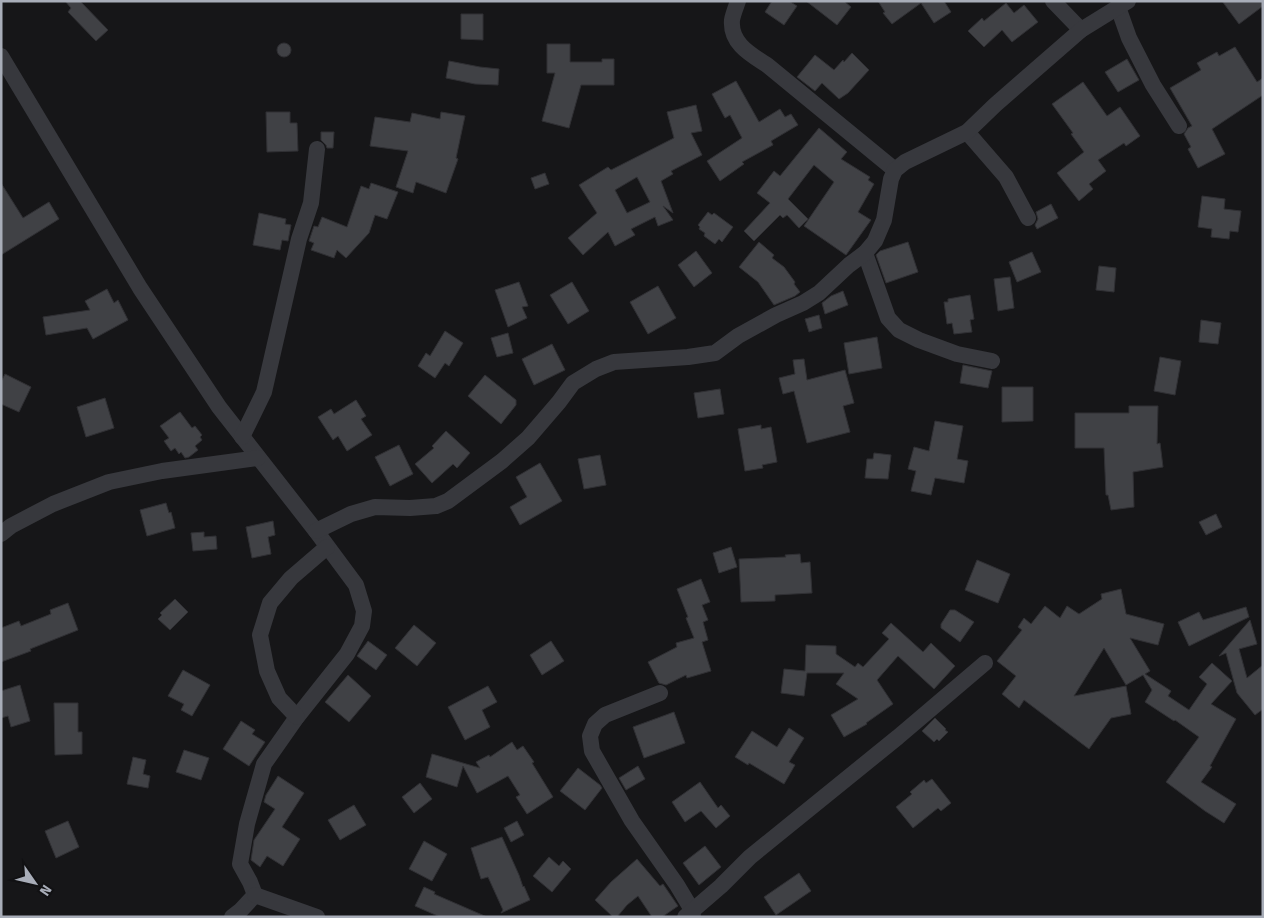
<svg xmlns="http://www.w3.org/2000/svg" width="1264" height="918" font-family="'Fira Sans',sans-serif">
	<style>
		.building { fill: #404145; stroke: #303034; fill-rule: evenodd }
		.lines { fill: none; stroke-linecap: round; stroke-linejoin: round }
		.minor { stroke: #37383d; stroke-width: 16 }
	</style>
	<rect width="100%" height="100%" fill="#161618"/>
	<g class="building">
		<path d="M65 1H80L108 30 96 41 68 12 71 8Z"/>
		<path d="M772 1H789L797 6 784 25 765 12Z"/>
		<path d="M806 1H844L851 7 837 25Z"/>
		<path d="M878 1H944L951 12 934 23 921 3 892 24 883 13 885 12Z"/>
		<path d="M1222 1H1263V6L1239 24Z"/>
		<path d="M1006 3 1014 13 1024 5 1038 22 1012 42 1002 30 984 47 968 31 982 18 984 21Z"/>
		<path d="M461 14H483V40L461 39Z"/>
		<circle cx="284" cy="50" r="7"/>
		<path d="M547 44H570V62H602V59H614V85H581L569 128 542 121 555 73H547Z"/>
		<path d="M1235 47 1257 82 1263 78V95L1212 129 1225 154 1198 168 1188 149 1191 147 1184 134 1188 128 1192 126 1170 88 1201 70 1197 63 1217 52 1219 56Z"/>
		<path d="M852 53 869 70 848 93 839 99 822 83 815 91 797 77 815 55 834 70 843 60 844 62Z"/>
		<path d="M1127 59 1139 80 1118 92 1105 72Z"/>
		<path d="M449 61 480 67 499 69 498 85 475 84 446 78Z"/>
		<path d="M736 81 759 122 780 109 785 117 791 114 798 125 771 141 773 145 742 162 744 164 720 181 707 161 742 138 730 115 725 118 712 94Z"/>
		<path d="M1083 82 1107 116 1120 107 1140 136 1126 146 1124 143 1098 160 1106 171 1089 184 1093 189 1079 201 1057 173 1084 152 1071 134 1073 133 1052 104Z"/>
		<path d="M696 105 702 131 691 133 702 155 671 171 673 174 661 181 673 213 663 206 673 220 658 226 655 217 631 229 635 235 615 246 608 232 583 255 568 238 597 213 579 185 608 167 611 170 674 138 667 112ZM637 177 650 202 627 213 615 190Z"/>
		<path d="M266 112H290V123H297L298 151 267 152Z"/>
		<path d="M441 112 465 116 456 158 458 159 446 193 416 182 413 193 396 187 408 151 370 146 375 117 410 122 412 113 440 119Z"/>
		<path d="M819 128 847 152 841 159 870 177 868 180 874 184 858 212 871 220 846 255 804 226 834 182 814 165 788 199 808 219 799 228 787 215 783 218 780 215 754 241 744 231 770 203 757 193 774 171 780 176Z"/>
		<path d="M321 132H334L333 148H327L326 145 321 140Z"/>
		<path d="M545 173 549 184 535 189 531 178Z"/>
		<path d="M1 183 23 218 49 202 59 219 1 255Z"/>
		<path d="M371 183 398 192 387 219 375 215 369 233 346 258 337 250 334 258 311 250 314 243 309 241 314 226 318 227 322 217 347 227 361 186 369 189Z"/>
		<path d="M1202 196 1225 199 1224 209 1241 211 1238 232 1230 231 1229 239 1211 237 1212 229 1198 227Z"/>
		<path d="M1051 204 1058 218 1037 229 1035 225 1038 219 1036 212Z"/>
		<path d="M708 212 712 215 714 213 733 227 722 242 719 239 715 244 704 236 705 233 699 229 700 227 698 225Z"/>
		<path d="M259 213 286 219 285 224 291 225 288 241 282 240 280 250 253 245Z"/>
		<path d="M759 242 774 255 772 258 784 267 795 282 794 284 800 292 795 296 774 305 758 282 739 267Z"/>
		<path d="M908 242 918 272 886 283 876 255 880 251Z"/>
		<path d="M696 251 712 273 694 287 678 265Z"/>
		<path d="M1032 252 1041 272 1017 282 1009 262Z"/>
		<path d="M1099 266 1116 268 1114 292 1096 290Z"/>
		<path d="M1010 277 1014 308 998 311 994 279Z"/>
		<path d="M519 282 528 306 522 307 527 318 508 327 495 290Z"/>
		<path d="M572 282 589 311 568 324 550 295Z"/>
		<path d="M658 286 676 318 648 334 630 302Z"/>
		<path d="M107 289 114 303 118 300 128 320 93 339 87 328 46 335 43 317 90 310 85 301Z"/>
		<path d="M843 291 848 305 825 314 822 303 831 296Z"/>
		<path d="M970 295 974 319 970 320 972 332 954 334 952 323 947 324 944 302H948V299Z"/>
		<path d="M819 315 822 328 809 332 805 319Z"/>
		<path d="M1201 320 1221 323 1218 344 1199 342Z"/>
		<path d="M445 331 463 343 449 366 445 363 435 378 418 366 426 353 430 356Z"/>
		<path d="M508 333 513 353 497 357 491 338Z"/>
		<path d="M877 337 882 368 849 374 844 343Z"/>
		<path d="M552 344 565 370 534 385 522 359Z"/>
		<path d="M1160 357 1181 361 1175 395 1154 391Z"/>
		<path d="M804 359 807 380 845 370 854 403 843 406 850 432 807 443 794 391 783 394 779 378 795 374 793 360Z"/>
		<path d="M963 365 992 371 988 388 960 383Z"/>
		<path d="M5 374 31 387 19 412 1 404V382Z"/>
		<path d="M485 375 516 400V405L501 424 468 396Z"/>
		<path d="M1002 387H1033V421L1002 422Z"/>
		<path d="M720 389 724 414 698 418 694 393Z"/>
		<path d="M105 398 114 428 86 437 77 407Z"/>
		<path d="M356 400 366 416 361 419 372 435 347 451 338 436 333 440 318 417 331 409 334 414Z"/>
		<path d="M1129 406H1158L1157 444 1160 443 1163 467 1133 472 1134 507 1111 510 1108 495H1106L1104 448H1075V413H1129Z"/>
		<path d="M180 412 192 428 195 426 202 435 200 437 202 440 195 446 198 450 189 457 185 458 181 452 179 454 175 448 171 451 164 441 169 438 160 426Z"/>
		<path d="M935 421 963 426 957 459 968 461 964 483 935 478 931 495 911 491 916 471 908 469 914 447 929 451Z"/>
		<path d="M761 425V429L771 427 777 462 762 465 763 468 745 471 738 429Z"/>
		<path d="M446 431 470 453 457 468 453 464 432 483 415 464 434 448 432 446Z"/>
		<path d="M399 445 413 474 390 486 375 457Z"/>
		<path d="M874 453 891 455 888 479 865 478 867 459H873Z"/>
		<path d="M600 455 606 485 584 489 578 459Z"/>
		<path d="M540 463 562 501 520 525 510 507 527 497 516 477Z"/>
		<path d="M166 503 169 513 171 512 175 528 147 536 140 510Z"/>
		<path d="M1216 514 1222 527 1206 535 1199 522Z"/>
		<path d="M273 521 275 535 268 537 271 554 252 558 246 527Z"/>
		<path d="M204 532V537L216 536 217 549 193 551 191 533Z"/>
		<path d="M731 547 737 567 719 573 713 553Z"/>
		<path d="M800 554 801 563 810 562 812 593 775 595V601L741 602 739 559 786 557 785 555Z"/>
		<path d="M977 560 1010 574 998 603 965 590Z"/>
		<path d="M701 579 710 602 702 605 708 620 703 622 708 640 702 642 711 671 687 678 686 675 666 685 659 683 648 662 677 647 676 643 694 638 686 618 688 617 677 589Z"/>
		<path d="M1121 589 1126 614 1164 624 1158 645 1130 638 1150 671 1145 674 1171 691 1168 696 1189 710 1207 684 1199 677 1212 663 1232 681 1211 704 1236 719 1210 766 1212 767 1201 782 1236 804 1224 823 1205 811 1166 782 1199 737 1175 720 1174 721 1145 702 1152 690 1143 675 1126 685 1104 648 1074 696 1126 686 1131 714 1111 718 1089 749 1024 700 1019 708 1002 694 1016 676 997 661 1022 630 1018 627 1024 618 1031 624 1045 606 1060 618 1067 606 1079 614 1102 599 1101 594Z"/>
		<path d="M175 599 188 612 170 630 158 619 162 615 160 613Z"/>
		<path d="M68 603 78 630 30 649 31 651 1 662V628L19 621 21 626 51 614 50 610Z"/>
		<path d="M1246 607 1249 617 1189 646 1178 622 1199 612 1203 620Z"/>
		<path d="M950 610H955L974 622 960 642 941 628V624Z"/>
		<path d="M1250 620 1257 644 1239 649 1247 678 1263 665V709L1255 715 1237 693 1226 653 1219 656Z"/>
		<path d="M891 623 923 652 931 643 955 666 934 689 898 656 877 680 893 704 866 723 867 724 844 737 831 715 858 699 836 684 844 673H807L804 696 781 693 784 669 805 671 806 645 836 646V654L855 667 858 663 863 667 889 639 882 633Z"/>
		<path d="M414 625 436 643 417 666 395 648Z"/>
		<path d="M368 641 387 655 376 670 357 656Z"/>
		<path d="M551 641 564 661 542 675 530 655Z"/>
		<path d="M183 670 210 685 192 716 181 710 184 704 168 696Z"/>
		<path d="M348 675 371 696 349 722 325 702Z"/>
		<path d="M20 685 30 721 11 727 8 716 1 718V691Z"/>
		<path d="M488 686 497 702 482 710 490 727 465 740 448 707Z"/>
		<path d="M54 703H78V732H82V754L55 755Z"/>
		<path d="M674 712 685 743 644 758 633 727Z"/>
		<path d="M935 718 946 729 945 730 948 732 939 741 937 739 934 742 922 731Z"/>
		<path d="M241 721 255 730 252 734 265 742 249 766 223 749Z"/>
		<path d="M789 728 804 738 789 762 795 765 784 784 749 763 748 765 735 757 752 731 777 747Z"/>
		<path d="M512 742 517 750 523 746 534 762 532 763 553 797 527 814 516 797 520 795 508 776 477 793 463 766 457 787 426 777 432 754 480 768 476 762 489 755 490 757Z"/>
		<path d="M184 750 209 758 201 780 176 772Z"/>
		<path d="M133 757 146 760 143 774 150 776 148 788 127 784Z"/>
		<path d="M638 766 645 779 626 790 619 778Z"/>
		<path d="M578 768 600 785 602 788 585 810 560 791Z"/>
		<path d="M278 776 304 793 282 827 300 839 283 866 267 856 260 867 251 860 254 840 275 809 264 802 266 795Z"/>
		<path d="M932 779 951 803 941 811 938 808 913 828 896 807 912 794 910 792 924 780 926 783Z"/>
		<path d="M700 782 718 808 721 805 730 816 716 828 701 811 685 822 672 802Z"/>
		<path d="M420 783 432 799 414 813 402 797Z"/>
		<path d="M354 805 366 825 340 840 328 820Z"/>
		<path d="M68 821 79 847 56 858 45 831Z"/>
		<path d="M517 821 524 835 511 842 504 828Z"/>
		<path d="M502 837 519 875 523 887 524 886 530 900 501 913 503 910 488 877 481 879 471 848Z"/>
		<path d="M424 841 447 854 432 881 409 869Z"/>
		<path d="M705 846 721 867 699 885 683 863Z"/>
		<path d="M549 857 559 866 563 861 571 869 552 892 533 876Z"/>
		<path d="M637 859 660 886 663 884 678 906 662 917H652L638 896 627 905 617 917H613L595 900 611 882Z"/>
		<path d="M799 873 811 891 776 915 764 897Z"/>
		<path d="M424 887 435 892 434 894 487 917H440L415 906Z"/>
	</g>
	<g class="lines">
		<g class="minor">
			<path d="M738 1C736 7 733 14 732 20 730 43 750 54 767 65L895 170"/>
			<path d="M1053 1 1081 30"/>
			<path d="M1118 7 1129 38 1153 85 1179 126"/>
			<path d="M1 56 140 288 219 407 316 531 356 585 364 611 362 626 347 654 297 717 264 764 247 824 240 864 250 882 255 895 241 910 232 917"/>
			<path d="M967 132 1006 177 1028 218"/>
			<path d="M865 253 888 318 899 330 919 340 957 354 992 361"/>
			<path d="M242 437 264 392 299 239 311 203 317 149"/>
			<path d="M316 531 351 514 375 507 410 508 436 506 448 501 502 461 528 438 559 402 573 383 596 369 614 362 688 357 715 353 738 336 776 315 803 303 819 293 849 265 865 253 875 241 884 220 891 179 895 170 905 162 967 132 995 105 1081 30 1128 1"/>
			<path d="M1 534 11 526 53 504 109 482 162 471 258 458"/>
			<path d="M660 693 605 715 595 724 590 736 592 751 632 821 677 885 692 910 693 917"/>
			<path d="M297 717 279 698 267 671 260 635 270 603 291 578 327 547"/>
			<path d="M255 895 317 917"/>
			<path d="M685 917 721 886 750 857 898 737 985 663"/>
		</g>
	</g>
	<rect width="1264" height="918" fill="none" stroke="#a8adb8" stroke-width="5"/>
	<g transform="translate(35 883) rotate(124)" stroke="#111113" stroke-width="4" paint-order="stroke">
	<path d="M0-4L9 19L0 12L-9 19Z" fill="#a8adb8"/>
	<text y="-8" font-size="14" font-weight="bold" text-anchor="middle" fill="#a8adb8">N</text>
	</g>
</svg>
